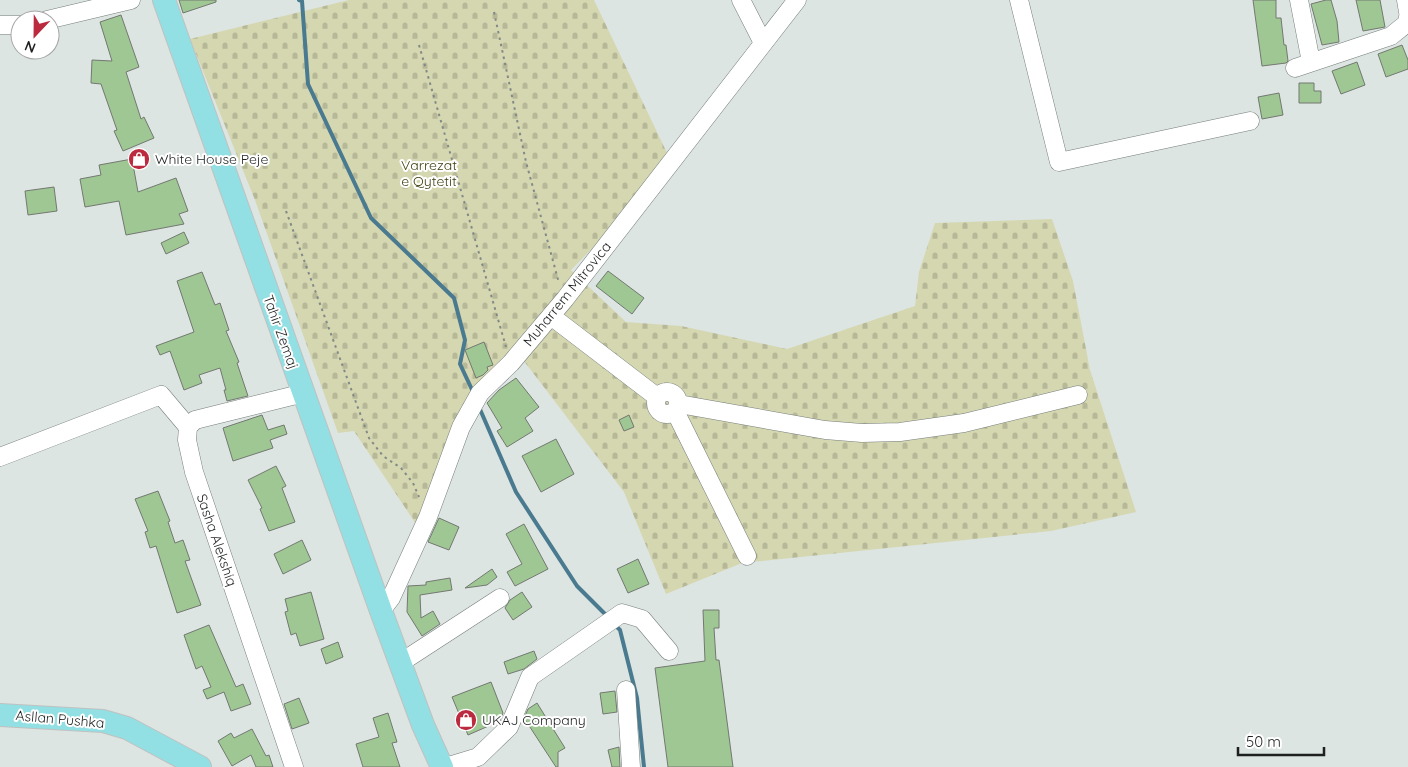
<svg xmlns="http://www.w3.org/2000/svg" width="1408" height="767" font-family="Quicksand,sans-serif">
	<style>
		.cemetery { fill: url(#cemetery-stones) }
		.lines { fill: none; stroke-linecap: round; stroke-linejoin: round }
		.stream { stroke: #4a7a8f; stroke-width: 4 }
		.building { fill: #9fc794; stroke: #737871 }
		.minor-casing { stroke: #767e7b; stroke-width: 19 }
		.major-casing { stroke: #c0c1c0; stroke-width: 24 }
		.path { stroke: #838986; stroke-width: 2; stroke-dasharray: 2.5 4; stroke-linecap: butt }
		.minor { stroke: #fff; stroke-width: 18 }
		.major { stroke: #92e0e3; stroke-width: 22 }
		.labels { text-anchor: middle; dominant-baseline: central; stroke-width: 4; stroke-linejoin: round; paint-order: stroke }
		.poi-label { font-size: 14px; fill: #1d201f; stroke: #fff; text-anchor: start }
		.park-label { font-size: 14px; fill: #414111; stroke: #fff }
		.street-label { font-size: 14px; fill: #1d201f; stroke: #fff }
	</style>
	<defs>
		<pattern id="cemetery-stones" width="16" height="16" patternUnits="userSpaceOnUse" patternTransform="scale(1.25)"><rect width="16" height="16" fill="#d5d7b1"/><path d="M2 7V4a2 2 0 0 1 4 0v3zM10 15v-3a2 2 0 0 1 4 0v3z" fill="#b6b898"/></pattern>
	</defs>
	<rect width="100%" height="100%" fill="#dce5e1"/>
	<path class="cemetery" d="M349 0H594L667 153 621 219 571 270 626 322 681 326 787 349 915 306 919 272 935 223 1052 219 1073 281 1090 370 1136 512 1051 531 742 563 666 594 624 492 514 348 449 437 418 527 354 431 338 433 255 200 190 39Z"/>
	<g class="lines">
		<g class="stream">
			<path d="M299 0 302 1 308 84 371 218 454 298 465 340 460 364 474 394"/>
			<path d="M479 407 516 492 577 586 608 617"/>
			<path d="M614 624 620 630 637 698 644 767"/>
		</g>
	</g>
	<g class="building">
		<path d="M179 0H216V2L183 13Z"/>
		<path d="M1253 0H1276V18H1281L1284 45H1286L1288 61 1286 63 1262 66Z"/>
		<path d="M1326 0H1331L1337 21 1339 42 1322 45 1311 4Z"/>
		<path d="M1356 0H1380L1385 27 1363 31Z"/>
		<path d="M121 15 139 67 126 72 141 119 144 117 154 138 123 151 114 131 117 130 101 84 91 83 92 60 112 61 100 22Z"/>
		<path d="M1402 45 1408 60V69L1386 77 1378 54Z"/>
		<path d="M1357 62 1365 85 1341 94 1332 71Z"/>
		<path d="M1299 83H1314V91H1321V103H1299Z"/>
		<path d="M1279 93 1283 115 1262 119 1258 97Z"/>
		<path d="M132 159 138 192 176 178 188 211 179 214 184 224 126 235 119 201 85 207 80 179 101 175 99 165Z"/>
		<path d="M54 187 57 211 28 215 25 191Z"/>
		<path d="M184 232 189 243 166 254 161 243Z"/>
		<path d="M608 271 644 298 632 314 596 286Z"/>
		<path d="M202 272 215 305 220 303 229 330 226 331 239 362 237 363 248 396 227 401 224 390H226L220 368 199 375 202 383 184 390 170 351 160 355 156 346 194 332 177 281Z"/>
		<path d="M484 342 493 365 487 367 488 370 483 375 476 378 465 350Z"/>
		<path d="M516 378 539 407 525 418 533 431 507 447 497 431 502 428 487 403 499 390Z"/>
		<path d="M262 415 268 430 284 425 287 434 270 440 273 448 233 461 223 428Z"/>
		<path d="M629 415 634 427 624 431 619 420Z"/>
		<path d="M556 439 574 474 541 492 522 456Z"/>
		<path d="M276 466 286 486 282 488 295 522 269 531 260 509 262 508 248 480Z"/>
		<path d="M158 491 170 521 168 522 175 543 183 540 190 560 185 561 201 605 177 613 156 546 150 548 145 532 148 531 135 499Z"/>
		<path d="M439 518 459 527 449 550 428 542Z"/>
		<path d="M524 524 548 569 515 586 507 572 522 564 506 534Z"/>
		<path d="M302 540 311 560 283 574 274 554Z"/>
		<path d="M638 559 649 584 628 593 617 569Z"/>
		<path d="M492 569 497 577 487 585 465 588Z"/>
		<path d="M450 578 452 590 420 595 421 618 433 611 440 624 422 636 407 612 408 586 426 585V582Z"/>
		<path d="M311 592 324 639 300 646 296 633 291 635 285 612 288 611 285 599Z"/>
		<path d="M522 592 532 607 513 620 505 608 510 600Z"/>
		<path d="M703 610H719V628H714L716 660H719L733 767H668L655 668 705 661Z"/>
		<path d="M209 625 236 687 243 684 251 704 231 711 224 692 207 699 203 690 211 687 202 666 196 669 184 635Z"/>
		<path d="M338 642 343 657 326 664 321 649Z"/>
		<path d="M534 651 537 659 524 669 508 674 504 662Z"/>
		<path d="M491 682 503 713 500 721 468 735 452 697Z"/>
		<path d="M615 691 617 712 603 714 600 693Z"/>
		<path d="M299 698 309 723 292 729 284 704Z"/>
		<path d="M537 703 565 748 558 752V767H556L524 718 528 709Z"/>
		<path d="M388 713 397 742 392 743 400 767H363L356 744 379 737 373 718Z"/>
		<path d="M252 729 266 756 269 755 273 767H256L251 755 232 766 218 741 231 733 234 738Z"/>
		<path d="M619 747 620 767H612L608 750Z"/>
	</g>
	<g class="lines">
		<g class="minor-casing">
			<g id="minor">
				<path d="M741 0 763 43"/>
				<path d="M1019 0 1059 162 1250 121"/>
				<path d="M1299 0 1311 62"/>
				<path d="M1406 0 1408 12"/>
				<path d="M47 20 131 0"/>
				<path d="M0 25H20"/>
				<path d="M1295 68 1391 36 1407 23 1408 17"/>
				<path d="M551 316 657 397"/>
				<circle cx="667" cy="403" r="11"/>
				<path d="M679 404 825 430 862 433 900 432 964 423 1078 395"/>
				<path d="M675 411 747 556"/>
				<path d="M0 457 161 395 188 427"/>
				<path d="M381 611 391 598 428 517 461 427 480 393 511 363 565 299 797 0"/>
				<path d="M400 663 500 598"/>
				<path d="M626 690 631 767"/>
				<path d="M294 767 194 472 187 440 188 427 195 420 304 393"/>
				<path d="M445 767 478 757 509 727 530 677 622 613 642 619 669 651"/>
			</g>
		</g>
		<g class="major-casing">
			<g id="major">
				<path d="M164 0 381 611 423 725 442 767"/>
				<path d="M0 715 103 721 127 728 200 767"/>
			</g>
		</g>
		<g class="path">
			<path d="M494 12 526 162 559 283"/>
			<path d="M419 45 506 347"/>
			<path d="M286 211 369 438 383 456 401 468 413 483 419 497"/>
		</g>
		<use href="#minor" class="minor"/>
		<use href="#major" class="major"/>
	</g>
	<defs>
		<g id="shop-disc" transform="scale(1.125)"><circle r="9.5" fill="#bb2a3e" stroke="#fff"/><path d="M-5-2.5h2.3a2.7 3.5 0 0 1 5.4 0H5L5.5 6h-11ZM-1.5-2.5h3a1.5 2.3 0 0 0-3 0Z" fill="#fff"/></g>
	</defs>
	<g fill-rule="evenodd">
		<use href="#shop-disc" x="139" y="159"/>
		<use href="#shop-disc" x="466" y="720"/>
	</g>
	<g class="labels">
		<g class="poi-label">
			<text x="155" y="159">White House Peje</text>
			<text x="482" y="720">UKAJ Company</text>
		</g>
		<g class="park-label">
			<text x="429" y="165">Varrezat<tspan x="429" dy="16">e Qytetit</tspan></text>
		</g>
		<g class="street-label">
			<text transform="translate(567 294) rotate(-51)">Muharrem Mitrovica</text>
			<text transform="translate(281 332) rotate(70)">Tahir Zemaj</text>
			<text transform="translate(217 540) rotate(71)">Sasha Alekshiq</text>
			<text transform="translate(60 719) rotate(5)">Asllan Pushka</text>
		</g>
	</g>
	<g transform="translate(35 35) rotate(202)"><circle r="24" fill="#ffffff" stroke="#a5a6a5"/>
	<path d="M0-4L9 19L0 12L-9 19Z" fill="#bb2a3e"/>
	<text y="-8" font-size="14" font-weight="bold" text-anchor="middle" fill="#1d201f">N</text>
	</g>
	<path d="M1238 747v8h86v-8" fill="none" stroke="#1d201f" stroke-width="2.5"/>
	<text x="1246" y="747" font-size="15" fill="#1d201f" stroke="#ffffff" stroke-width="4" paint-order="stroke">50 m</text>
</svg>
